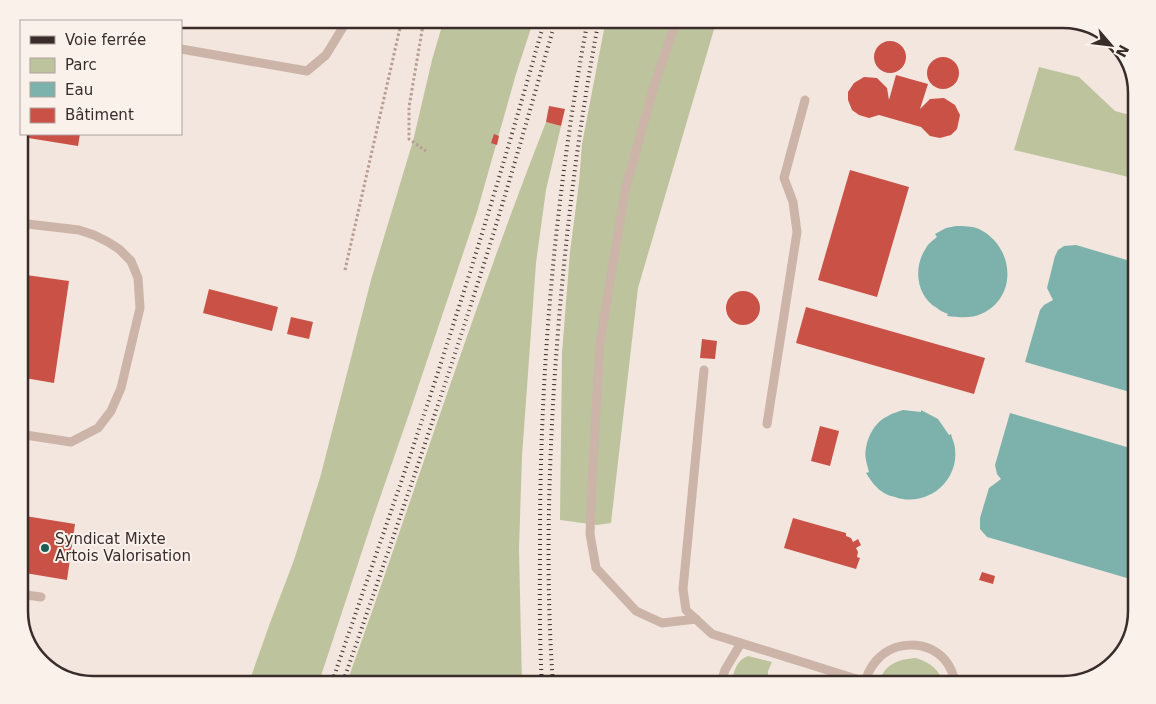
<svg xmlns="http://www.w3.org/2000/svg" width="1156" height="704" font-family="'DejaVu Sans',sans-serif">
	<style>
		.green { fill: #bdc39d }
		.water { fill: #7cb2ab }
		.building { fill: #c95146 }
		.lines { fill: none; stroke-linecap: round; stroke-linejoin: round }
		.path { stroke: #b89d93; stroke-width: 3; stroke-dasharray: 2.5 2.5; stroke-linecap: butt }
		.service { stroke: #ccb4a9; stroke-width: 9 }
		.rail { stroke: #392c29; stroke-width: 4; stroke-dasharray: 1 4; stroke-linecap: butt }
		.poi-dot { fill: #1d5d57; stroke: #fbf1eb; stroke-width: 2 }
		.labels { text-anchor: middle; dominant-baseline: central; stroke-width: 4; stroke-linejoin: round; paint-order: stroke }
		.poi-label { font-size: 15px; fill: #392c29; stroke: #fbf1eb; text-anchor: start }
		.rim { fill: none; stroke: #392c29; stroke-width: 2.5 }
	</style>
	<rect width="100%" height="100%" fill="#f3e6de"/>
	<g class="green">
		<path d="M444 19H534L516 74 477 212 410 411 373 518 318 685H248L270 623 294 560 320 478 371 280 413 141 432 60Z"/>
		<path d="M606 19H717L638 288 611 523 597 525 560 520 562 353 570 252 579 183 582 144Z"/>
		<path d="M1039 67 1079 77 1115 111 1137 117V179L1014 150Z"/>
		<path d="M546 122 561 126 546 190 536 263 522 456 519 549 522 685H346C413 498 473 308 546 122Z"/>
		<path d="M748 656 772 662 768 671V675L807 685H731C734 673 735 661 748 656Z"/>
		<path d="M916 658C931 663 940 670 944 685H878C883 665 897 659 916 658Z"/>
	</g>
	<g class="water">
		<path d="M956 226C964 226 972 226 979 229 1014 246 1019 297 981 314 971 319 958 317 947 316L948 314C944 312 940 311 937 308 916 296 913 267 926 248 928 244 933 240 937 237L935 234 946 228Z"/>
		<path d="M1076 245 1137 263V394L1025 362 1040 310 1044 305 1053 300 1047 288 1055 256 1058 250 1064 246Z"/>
		<path d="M903 410 921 412V410L938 419 949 435 951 434C952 439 955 444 955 449 959 482 926 508 895 497 891 496 887 495 884 493 876 488 871 481 866 473L869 472C867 464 864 456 866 448 868 435 876 421 888 416 892 413 898 412 903 410Z"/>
		<path d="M1010 413 1137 450V581L987 537 980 529V518L989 488 1001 479 997 474 995 465Z"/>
	</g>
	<g class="building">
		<circle cx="890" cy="57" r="16"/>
		<circle cx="943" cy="73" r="16"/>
		<path d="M896 75 928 84 920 109 930 99 944 98 955 105 960 115 957 129 951 135 940 138 930 136 921 127 879 115 869 118 859 115 852 110 848 100V92L854 83 864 77 877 78 887 88 889 100Z"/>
		<path d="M549 106 565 109 561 126 546 122Z"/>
		<path d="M22 134H80L78 146 22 137Z"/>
		<path d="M494 134 499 136 497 145 491 143Z"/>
		<path d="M850 170 909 187 877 297 818 280Z"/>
		<path d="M19 274 69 281 54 383 19 377Z"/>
		<path d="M209 289 278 307 272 331 203 313Z"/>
		<circle cx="743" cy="308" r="17"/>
		<path d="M806 307 985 358 974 394 796 343Z"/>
		<path d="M291 317 313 322 309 339 287 334Z"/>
		<path d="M702 339 717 341 715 359 700 358Z"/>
		<path d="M820 426 839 431 830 466 811 461Z"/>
		<path d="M19 515 75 524 67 580 19 572Z"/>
		<path d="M793 518 846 533V536L851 538 853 542 858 539 861 545 856 548 858 552 857 557 860 558 856 569 784 548Z"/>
		<path d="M982 572 995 576 993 584 979 580Z"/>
	</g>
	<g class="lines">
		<g class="path">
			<path d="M424 19 409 107V139L426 151"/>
			<path d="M345 270 402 19"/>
		</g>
		<g class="service">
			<path d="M677 19 654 86 625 191 600 342 592 482 590 534 596 568 636 611 662 623 696 619"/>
			<path d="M181 49 307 71 326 55 348 19"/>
			<path d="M19 223 79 230 94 235 108 242 119 249 131 261 138 278 140 308 121 388 111 411 98 428 71 442 19 434"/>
			<path d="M704 370 683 589 686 610 712 634 866 682"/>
			<path d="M767 424 797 232 793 202 784 178 805 100"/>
			<path d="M19 594 41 597"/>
			<path d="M720 685 725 670 741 643"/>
			<path d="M865 685C866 676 870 668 876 661 894 640 927 640 945 660 951 667 954 676 956 685"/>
		</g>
		<g class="rail">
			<path d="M331 685C373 562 417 440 456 316 488 217 517 118 545 19"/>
			<path d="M342 685C392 541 442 397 488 251 512 174 534 96 556 19"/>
			<path d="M542 685C539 636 540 587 540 538 540 364 556 189 588 19"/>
			<path d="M553 685C546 586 548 486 554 387 562 263 576 140 599 19"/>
		</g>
	</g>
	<circle class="poi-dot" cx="45" cy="548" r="5"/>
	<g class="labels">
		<g class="poi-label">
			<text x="55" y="539">Syndicat Mixte<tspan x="55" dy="17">Artois Valorisation</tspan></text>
		</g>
	</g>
	<path d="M0 0H1156V704H0ZM93 28H1063A65 65 0 0 1 1128 93V611A65 65 0 0 1 1063 676H93A65 65 0 0 1 28 611V93A65 65 0 0 1 93 28Z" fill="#fbf1eb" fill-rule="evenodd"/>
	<path class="rim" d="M93 28H1063A65 65 0 0 1 1128 93V611A65 65 0 0 1 1063 676H93A65 65 0 0 1 28 611V93A65 65 0 0 1 93 28Z"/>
	<rect x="20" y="20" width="162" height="115" fill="#fbf1eb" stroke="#ada29d"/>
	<rect x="30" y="36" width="25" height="8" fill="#392c29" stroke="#ada29d"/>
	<text x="65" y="45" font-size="15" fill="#392c29">Voie ferrée</text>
	<rect x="30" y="58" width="25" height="15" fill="#bdc39d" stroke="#ada29d"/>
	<text x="65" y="70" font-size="15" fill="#392c29">Parc</text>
	<rect x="30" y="82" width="25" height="15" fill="#7cb2ab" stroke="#ada29d"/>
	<text x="65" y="95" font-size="15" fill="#392c29">Eau</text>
	<rect x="30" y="108" width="25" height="15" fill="#c95146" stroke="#ada29d"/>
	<text x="65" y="120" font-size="15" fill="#392c29">Bâtiment</text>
	<g transform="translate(1111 45) rotate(118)" stroke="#fbf1eb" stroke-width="4" paint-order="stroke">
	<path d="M0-4L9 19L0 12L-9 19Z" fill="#392c29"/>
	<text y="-8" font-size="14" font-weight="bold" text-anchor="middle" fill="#392c29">N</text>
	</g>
</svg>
